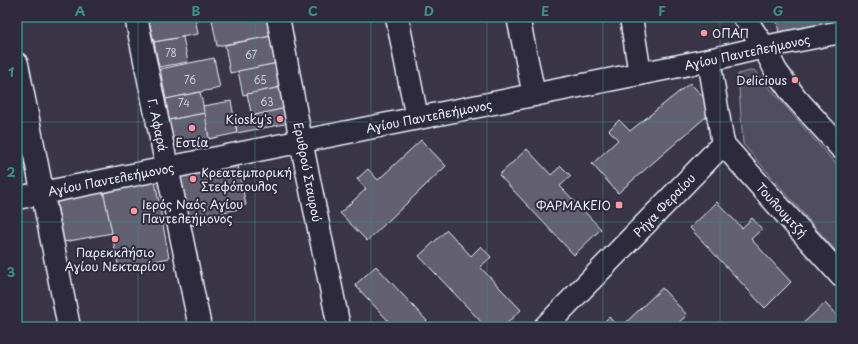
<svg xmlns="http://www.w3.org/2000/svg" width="858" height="344" font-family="'Playpen Sans',sans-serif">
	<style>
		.green { fill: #504e5f; stroke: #9ca0ac }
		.building { fill: #636171; stroke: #e8f1f8 }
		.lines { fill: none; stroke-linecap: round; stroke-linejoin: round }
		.minor-casing { stroke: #e8f1f8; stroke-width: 25 }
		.minor { stroke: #2f2a3d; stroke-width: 22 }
		.grid { fill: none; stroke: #3a8f8a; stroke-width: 1; stroke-opacity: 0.55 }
		.poi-dot { fill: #ff9aa2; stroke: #2f2a3d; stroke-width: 1.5 }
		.labels { text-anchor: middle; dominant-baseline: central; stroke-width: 4; stroke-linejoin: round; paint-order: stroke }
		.number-label { font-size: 10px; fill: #c7cdd6 }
		.poi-label { font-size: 12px; fill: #e8f1f8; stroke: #2f2a3d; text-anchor: start }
		.street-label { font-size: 12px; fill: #e8f1f8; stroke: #2f2a3d }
		.neatline { fill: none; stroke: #3a8f8a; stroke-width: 1.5 }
		.grid-label { font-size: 13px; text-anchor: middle; font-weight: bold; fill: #3a8f8a }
	</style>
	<rect width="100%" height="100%" fill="#3a3648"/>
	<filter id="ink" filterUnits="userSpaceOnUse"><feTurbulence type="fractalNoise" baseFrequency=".025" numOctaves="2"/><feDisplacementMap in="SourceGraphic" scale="8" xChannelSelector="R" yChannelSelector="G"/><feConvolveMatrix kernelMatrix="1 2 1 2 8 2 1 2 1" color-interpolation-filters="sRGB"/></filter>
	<g filter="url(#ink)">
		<path class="green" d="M754 70 841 170V257L743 144 738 74Z"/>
		<g class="building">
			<path d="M149 17H171L149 21Z"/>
			<path d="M171 17H195L198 34 154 42 149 21Z"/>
			<path d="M230 17H269L272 36 217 46 212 20Z"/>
			<path d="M776 17H820L823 30 780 38Z"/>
			<path d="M272 36 278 63 230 73 225 45Z"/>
			<path d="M183 37 188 62 159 67 154 42Z"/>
			<path d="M214 58 220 88 166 99 160 69Z"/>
			<path d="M278 63 282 87 243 95 238 71Z"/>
			<path d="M690 83 715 109 618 193 592 164 618 140 609 130 619 120 630 131Z"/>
			<path d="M282 87 286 108 252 116 247 94Z"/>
			<path d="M200 92 205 113 169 120 166 99Z"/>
			<path d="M231 101 237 133 209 139 203 106Z"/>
			<path d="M286 108 290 123 258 129 255 115Z"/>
			<path d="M205 113 209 139 174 146 169 120Z"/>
			<path d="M255 115 258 129 237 133 235 119Z"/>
			<path d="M421 140 446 166 367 241 340 213 366 189 357 179 368 169 378 180Z"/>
			<path d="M527 149 551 175 561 166 571 176 560 186 601 229 574 255 499 175Z"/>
			<path d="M238 166 246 205 238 206 239 209 223 212 224 215 212 218 213 221 190 226 181 177Z"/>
			<path d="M155 181 169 258 119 269 103 190Z"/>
			<path d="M103 190 112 233 64 242 56 199Z"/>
			<path d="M717 202 742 228 752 218 762 229 751 239 791 282 765 308 690 228Z"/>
			<path d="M447 230 471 256 481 246 491 257 480 267 521 310 503 327H486L419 256Z"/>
			<path d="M376 266 427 321 421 327H394L355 285Z"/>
			<path d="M662 288 687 315 674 327H621Z"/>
			<path d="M825 303 841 320V327H799Z"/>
			<path d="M609 317 618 327H599Z"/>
		</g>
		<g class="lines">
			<g class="minor-casing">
				<g id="minor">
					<path d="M136 17 200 327"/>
					<path d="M278 17 301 141 339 327"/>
					<path d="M397 17 417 118"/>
					<path d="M518 17 534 95"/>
					<path d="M631 17 640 74"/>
					<path d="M744 17 764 47 776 71 795 97 841 148"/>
					<path d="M709 60 723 144"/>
					<path d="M17 64 69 327"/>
					<path d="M723 144 841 276"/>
					<path d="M17 198 709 60 764 47 841 32"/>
					<path d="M545 327 723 144"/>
				</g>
			</g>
			<use href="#minor" class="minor"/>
		</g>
	</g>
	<path class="grid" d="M138 17V327M255 17V327M371 17V327M487 17V327M603 17V327M720 17V327M17 122H841M17 222H841"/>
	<g class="poi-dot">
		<circle cx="704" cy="33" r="4"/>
		<circle cx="795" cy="80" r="4"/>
		<circle cx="280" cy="119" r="4"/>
		<circle cx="192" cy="128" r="4"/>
		<circle cx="193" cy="179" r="4"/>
		<rect x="615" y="201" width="8" height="8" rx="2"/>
		<circle cx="134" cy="211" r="4"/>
		<circle cx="115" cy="239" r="4"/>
	</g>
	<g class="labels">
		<g class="number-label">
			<text x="171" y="52">78</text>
			<text x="251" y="54">67</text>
			<text x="190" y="79">76</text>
			<text x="260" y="79">65</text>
			<text x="267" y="101">63</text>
			<text x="184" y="102">74</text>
		</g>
		<g class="poi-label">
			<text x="712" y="33">ΟΠΑΠ</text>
			<text x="787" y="80" text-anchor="end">Delicious</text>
			<text x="272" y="119" text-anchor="end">Kiosky's</text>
			<text x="192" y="142" text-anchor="middle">Εστία</text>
			<text x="201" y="172">Κρεατεμπορική<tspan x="201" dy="14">Στεφόπουλος</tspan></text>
			<text x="142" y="204">Ιερός Ναός Αγίου<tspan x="142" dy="14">Παντελεήμονος</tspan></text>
			<text x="611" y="205" text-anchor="end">ΦΑΡΜΑΚΕΙΟ</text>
			<text x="115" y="252" text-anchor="middle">Παρεκκλήσιο<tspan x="115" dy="14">Αγίου Νεκταρίου</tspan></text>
		</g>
		<g class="street-label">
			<text transform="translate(747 52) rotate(-12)">Αγίου Παντελεήμονος</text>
			<text transform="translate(429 116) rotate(-11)">Αγίου Παντελεήμονος</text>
			<text transform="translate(158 125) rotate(78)">Γ. Αφαρά</text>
			<text transform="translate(308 172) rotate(79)">Ερυθρού Σταυρού</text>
			<text transform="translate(111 179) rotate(-11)">Αγίου Παντελεήμονος</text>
			<text transform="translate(664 205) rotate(-46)">Ρήγα Φεραίου</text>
			<text transform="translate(782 210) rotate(48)">Τουλουμτζή</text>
		</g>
	</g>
	<rect width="858" height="344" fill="none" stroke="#2f2a3d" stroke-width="44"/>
	<rect x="22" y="22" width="814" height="300" class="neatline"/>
	<g class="grid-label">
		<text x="80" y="16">A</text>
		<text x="196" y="16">B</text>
		<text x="313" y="16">C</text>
		<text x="429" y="16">D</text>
		<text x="545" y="16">E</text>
		<text x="662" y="16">F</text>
		<text x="778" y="16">G</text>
		<text x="11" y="77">1</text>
		<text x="11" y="177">2</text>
		<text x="11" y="277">3</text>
	</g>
</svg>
